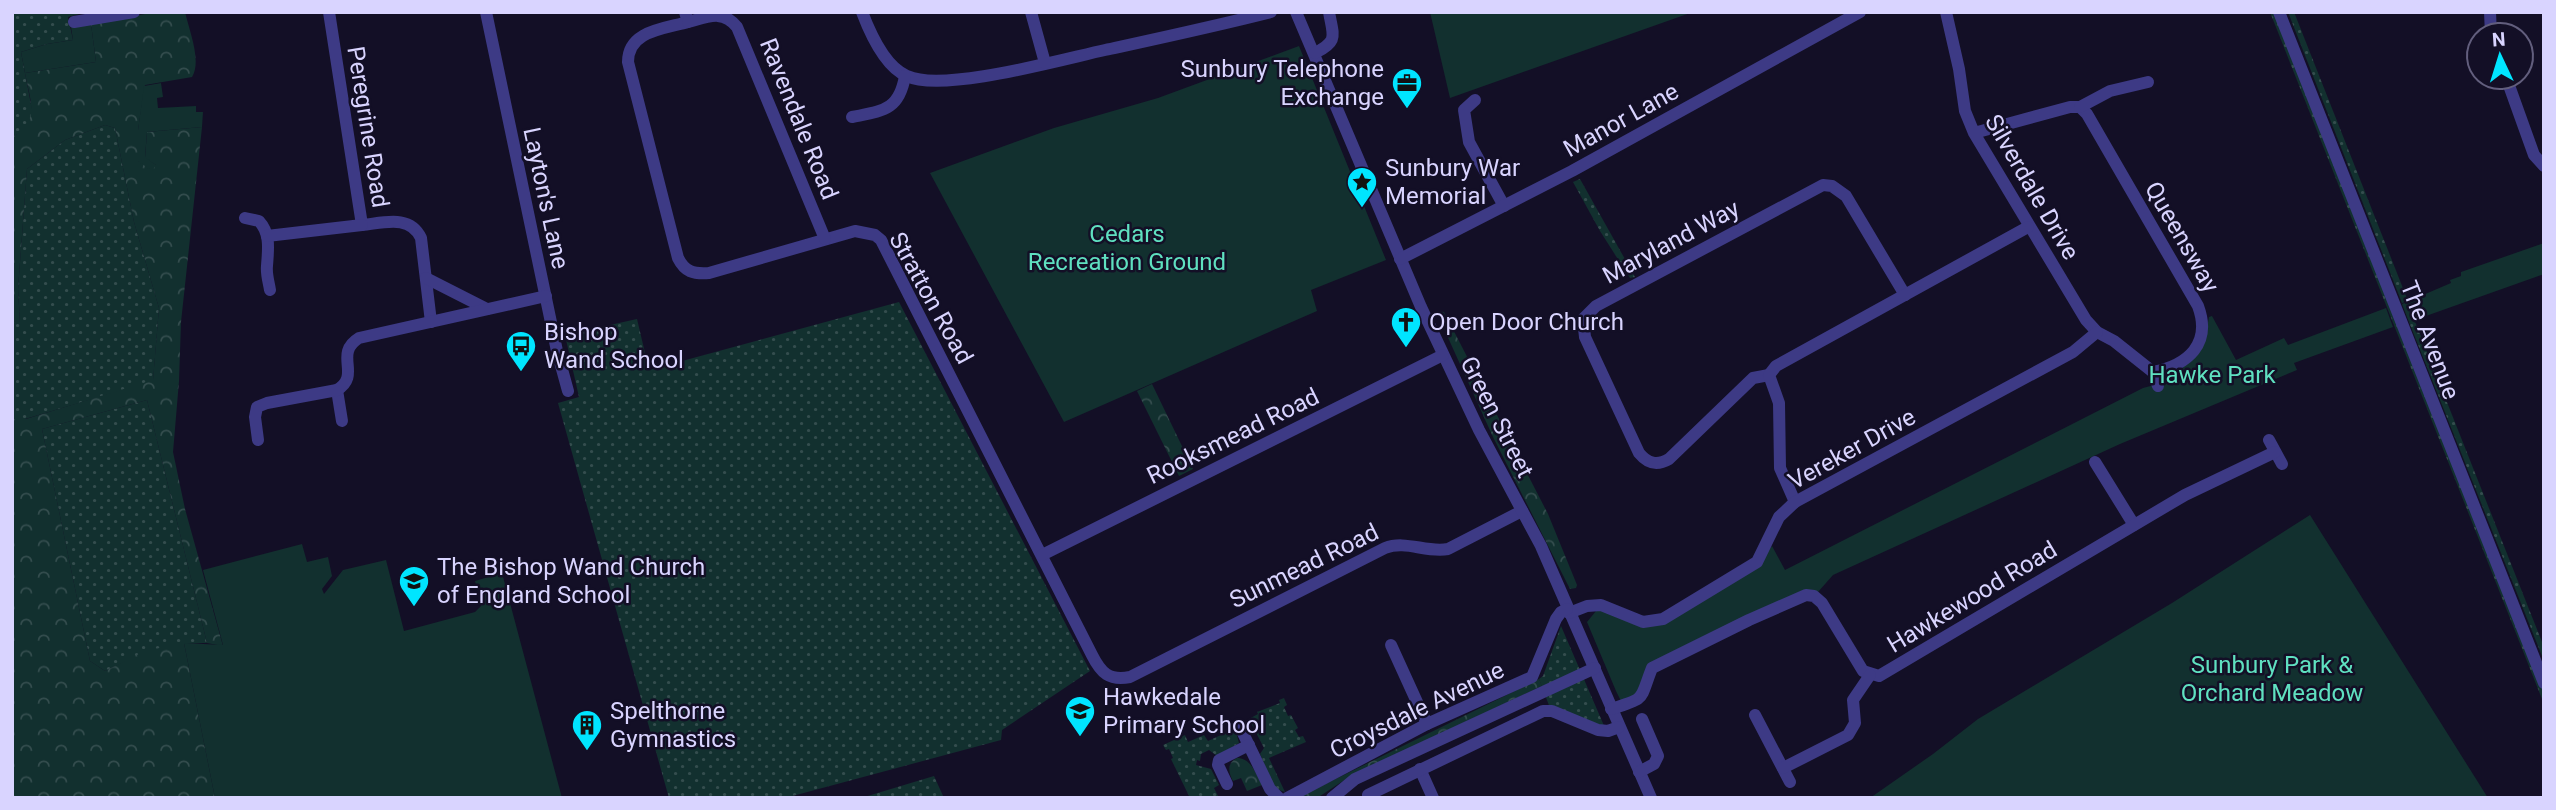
<svg xmlns="http://www.w3.org/2000/svg" width="2556" height="810" font-family="Roboto,sans-serif">
	<style>
		.grass { fill: url(#grass-dots) }
		.forest { fill: url(#forest-crowns) }
		.green { fill: #12302f }
		.lines { fill: none; stroke-linecap: round; stroke-linejoin: round }
		.minor { stroke: #3d3a85; stroke-width: 12 }
		.labels { text-anchor: middle; dominant-baseline: central; stroke-width: 5; stroke-linejoin: round; paint-order: stroke }
		.poi-label { font-size: 24px; fill: #d9d4ff; stroke: #130f26; text-anchor: start }
		.street-label { font-size: 24px; fill: #d9d4ff; stroke: #130f26 }
		.park-label { font-size: 24px; fill: #5fe0c0; stroke: #130f26 }
	</style>
	<defs>
		<pattern id="grass-dots" width="8" height="8" patternUnits="userSpaceOnUse" patternTransform="scale(1.75)"><rect width="8" height="8" fill="#12302f"/><path d="M2 2h.1M6 6h.1" fill="none" stroke="#344d4e" stroke-width="1.8" stroke-linecap="round"/></pattern>
		<pattern id="forest-crowns" width="20" height="18" patternUnits="userSpaceOnUse" patternTransform="scale(1.75)"><rect width="20" height="18" fill="#12302f"/><path d="M2 6a3 3 0 1 1 6 0M12 15a3 3 0 1 1 6 0" fill="none" stroke="#344d4e"/></pattern>
	</defs>
	<rect width="100%" height="100%" fill="#130f26"/>
	<g class="grass">
		<path d="M12 12H87L68 17 73 40 47 44 21 52 33 115 25 130 12 137Z"/>
		<path d="M2270 12H2274L2544 691V704Z"/>
		<path d="M2288 12H2294L2408 301 2402 303Z"/>
		<path d="M105 125 115 128 134 222 159 308 153 381 25 419H12V323L20 322 18 289 27 169 65 140Z"/>
		<path d="M1580 179 1635 277 1630 278 1600 231 1573 182Z"/>
		<path d="M899 302 1090 671 1002 730 1001 740 785 798H669L558 403 579 397 565 335 637 319 649 370Z"/>
		<path d="M2414 319 2544 647V661L2409 322Z"/>
		<path d="M147 400 207 643C170 642 138 655 105 671L90 661 42 429Z"/>
		<path d="M1561 626 1605 728 1550 708 1539 679 1543 676Z"/>
		<path d="M1284 698 1287 705 1284 707 1288 716 1291 715 1298 728 1295 730 1299 737 1303 736 1306 742 1269 758 1285 792 1274 788 1260 754 1264 748 1249 719 1258 714 1257 712 1280 703 1279 700Z"/>
		<path d="M1236 732 1239 743 1217 756 1209 750 1201 754 1200 761 1197 760 1196 765 1211 769 1219 785 1214 788 1219 798H1190L1171 759 1173 758 1169 749 1166 750 1163 745 1185 735 1188 742 1204 735 1208 741 1223 734Z"/>
		<path d="M934 776 944 798H861Z"/>
	</g>
	<g class="forest">
		<path d="M156 12H185C189 30 202 61 192 77L145 85 138 130V161L156 165 145 158 147 132 202 127 181 322 179 381 173 452 185 509 223 646 207 643 147 400 42 429 90 661 105 671 145 651 184 643 215 798H12V419H26L153 380 159 308 134 222 115 128 105 125 65 140 27 169 18 289 20 323H12V137C41 122 30 100 25 73L96 62 91 24Z"/>
		<path d="M1436 311 1444 312 1548 514 1577 585 1576 588 1570 589 1493 437Z"/>
		<path d="M1152 384 1193 469 1179 476 1137 391Z"/>
		<path d="M1539 679 1542 686 1352 775 1317 798H1297Z"/>
		<path d="M1237 758C1251 758 1256 774 1262 785L1247 791 1241 778 1233 781C1228 772 1227 763 1237 758Z"/>
	</g>
	<g class="green">
		<path d="M1430 12H1693L1450 98Z"/>
		<path d="M91 24 96 62 25 73 21 52 47 44 73 40 71 27Z"/>
		<path d="M1299 46 1386 260 1311 290 1317 311 1064 422 930 173 1054 128 1158 98Z"/>
		<path d="M161 83 163 97 157 98 158 108 196 106V112H203L202 127 147 132 145 157 156 165 152 171 138 161V130L144 86Z"/>
		<path d="M2544 243V274L2409 322 2402 304 2451 283 2450 280 2461 276V272Z"/>
		<path d="M2386 308 2393 327 2294 363 2297 370 2120 444 1833 575 1818 592 1652 663 1640 694 1621 701 1616 691 1587 622 1596 611 1601 610 1643 625 1767 552 1772 546 1785 570 2143 388 2162 383 2161 377C2187 361 2204 349 2209 317L2212 316 2236 360 2284 338 2288 345Z"/>
		<path d="M2310 515 2488 798H1870L1933 754 1978 719 2172 603Z"/>
		<path d="M302 544 307 562 328 557 332 576 322 589 324 594 343 570 386 560 404 631 475 612 481 606 475 581 502 573 562 798H215L184 643 223 645 203 570Z"/>
	</g>
	<g class="lines">
		<g class="minor">
			<path d="M329 12 362 225C383 223 410 214 421 238L431 322"/>
			<path d="M486 12 557 351 568 391"/>
			<path d="M685 12 688 22C663 29 628 31 628 62L678 258C685 272 693 274 709 273L855 231 875 235 881 240 1092 655C1101 673 1109 681 1130 677L1385 548C1406 540 1426 553 1448 549L1522 511"/>
			<path d="M862 12C870 33 885 67 907 76 943 93 1063 59 1105 50 1160 38 1216 26 1271 12"/>
			<path d="M1031 12 1045 63"/>
			<path d="M1296 12 1421 307 1479 430 1541 546 1651 798"/>
			<path d="M1946 12 1959 69 1965 111 1974 133 2086 320 2097 332 2114 341 2153 372C2188 365 2212 344 2198 306L2087 114 2080 107H2070L1974 133"/>
			<path d="M2279 12 2544 683"/>
			<path d="M2490 12 2491 35"/>
			<path d="M74 22 134 12"/>
			<path d="M688 22C707 17 723 9 737 27L825 239"/>
			<path d="M1315 53C1339 41 1333 36 1329 12"/>
			<path d="M2506 77 2534 155 2544 166"/>
			<path d="M1475 100 1464 110 1469 142 1504 206"/>
			<path d="M2080 107 2110 91 2148 82"/>
			<path d="M852 117C882 111 899 111 905 76"/>
			<path d="M245 218 259 221C271 234 268 250 267 266 266 274 269 283 270 290"/>
			<path d="M267 236 362 225"/>
			<path d="M1400 259 1572 171 1860 12"/>
			<path d="M426 278 487 309"/>
			<path d="M2153 372 2158 386"/>
			<path d="M1769 375 1753 378 1669 459C1657 466 1648 464 1639 453L1585 337 1583 319 1596 306 1823 185 1832 186 1846 196 1905 295"/>
			<path d="M337 390 342 421"/>
			<path d="M258 440 255 417 257 407 267 403 337 390C362 375 333 354 359 338L546 296"/>
			<path d="M2269 440 2282 464"/>
			<path d="M2095 462 2134 525"/>
			<path d="M1795 502 1780 468 1779 403 1769 375 1776 366 2028 227"/>
			<path d="M1042 555 1443 355"/>
			<path d="M1569 613 1587 606 1601 605 1643 622 1663 619 1757 562 1779 517 1795 502 2073 352 2097 332"/>
			<path d="M1391 645 1427 724"/>
			<path d="M1611 709C1647 698 1639 701 1652 668L1749 620 1806 595 1814 596 1822 603 1863 671 1879 676 2185 495 2275 452"/>
			<path d="M1755 715 1790 782"/>
			<path d="M1241 729 1270 789 1279 798"/>
			<path d="M1783 768 1848 735 1855 723 1853 700 1870 675"/>
			<path d="M1420 769 1433 798"/>
			<path d="M1639 772 1654 764 1658 756 1642 719"/>
			<path d="M1227 784 1218 765 1219 760 1249 745"/>
			<path d="M1368 795 1543 711H1552L1598 730 1608 731 1619 727"/>
			<path d="M1287 798 1427 724 1532 677 1556 619 1561 612 1567 609"/>
			<path d="M1332 798 1355 779 1595 668"/>
		</g>
	</g>
	<defs>
		<g id="office-pin" transform="scale(1.575)"><path d="M0 17L-7.5 6A9.5 9.5 0 1 1 7.5 6Z" fill="#00e5ff" stroke="#130f26"/><path d="M-6-3h4V-5.5h4V-3h4V5H-6ZM-1-4.5V-3h2v-1.5ZM-6 0V1H6V0Z" fill="#111"/></g>
		<g id="sight-pin" transform="scale(1.575)"><path d="M0 17L-7.5 6A9.5 9.5 0 1 1 7.5 6Z" fill="#00e5ff" stroke="#130f26"/><path d="M0-6L1.8-2.2L6-1.7L2.9 1.2L3.7 5.4L0 3.3L-3.7 5.4L-2.9 1.2L-6-1.7L-1.8-2.2Z" fill="#111"/></g>
		<g id="church-pin" transform="scale(1.575)"><path d="M0 17L-7.5 6A9.5 9.5 0 1 1 7.5 6Z" fill="#00e5ff" stroke="#130f26"/><path d="M-1.2-6h2.4v3.5h3.3v2.4h-3.3V6h-2.4V-.1h-3.3v-2.4h3.3Z" fill="#111"/></g>
		<g id="bus-pin" transform="scale(1.575)"><path d="M0 17L-7.5 6A9.5 9.5 0 1 1 7.5 6Z" fill="#00e5ff" stroke="#130f26"/><path d="M-5-6H5V4H4V6H2V4H-2V6H-4V4H-5ZM-3.5-4V0h7V-4ZM-3.5 1.2v1.5H-2V1.2ZM2 1.2v1.5H3.5V1.2Z" fill="#111"/></g>
		<g id="school-pin" transform="scale(1.575)"><path d="M0 17L-7.5 6A9.5 9.5 0 1 1 7.5 6Z" fill="#00e5ff" stroke="#130f26"/><path d="M0-5L7-2L0 1L-7-2ZM-4 1L0 2.5L4 1V4Q0 6-4 4Z" fill="#111"/></g>
		<g id="building-pin" transform="scale(1.575)"><path d="M0 17L-7.5 6A9.5 9.5 0 1 1 7.5 6Z" fill="#00e5ff" stroke="#130f26"/><path d="M-4-6H4V6H1V3H-1V6H-4ZM-2.5-4.3h1.7v1.8h-1.7ZM.8-4.3h1.7v1.8H.8ZM-2.5-1h1.7V.8h-1.7ZM.8-1h1.7V.8H.8Z" fill="#111"/></g>
	</defs>
	<g fill-rule="evenodd">
		<use href="#office-pin" x="1407" y="83"/>
		<use href="#sight-pin" x="1362" y="182"/>
		<use href="#church-pin" x="1406" y="322"/>
		<use href="#bus-pin" x="521" y="346"/>
		<use href="#school-pin" x="414" y="581"/>
		<use href="#school-pin" x="1080" y="711"/>
		<use href="#building-pin" x="587" y="725"/>
	</g>
	<g class="labels">
		<g class="poi-label">
			<text x="1384" y="69" text-anchor="end">Sunbury Telephone<tspan x="1384" dy="28">Exchange</tspan></text>
			<text x="1385" y="168">Sunbury War<tspan x="1385" dy="28">Memorial</tspan></text>
			<text x="1429" y="322">Open Door Church</text>
			<text x="544" y="332">Bishop<tspan x="544" dy="28">Wand School</tspan></text>
			<text x="437" y="567">The Bishop Wand Church<tspan x="437" dy="28">of England School</tspan></text>
			<text x="1103" y="697">Hawkedale<tspan x="1103" dy="28">Primary School</tspan></text>
			<text x="610" y="711">Spelthorne<tspan x="610" dy="28">Gymnastics</tspan></text>
		</g>
		<g class="street-label">
			<text transform="translate(799 119) rotate(68)">Ravendale Road</text>
			<text transform="translate(1621 120) rotate(-29)">Manor Lane</text>
			<text transform="translate(368 127) rotate(81)">Peregrine Road</text>
			<text transform="translate(2032 187) rotate(60)">Silverdale Drive</text>
			<text transform="translate(546 198) rotate(78)">Layton's Lane</text>
			<text transform="translate(2182 237) rotate(60)">Queensway</text>
			<text transform="translate(1671 242) rotate(-28)">Maryland Way</text>
			<text transform="translate(931 298) rotate(61)">Stratton Road</text>
			<text transform="translate(2430 340) rotate(69)">The Avenue</text>
			<text transform="translate(1497 417) rotate(63)">Green Street</text>
			<text transform="translate(1233 436) rotate(-26)">Rooksmead Road</text>
			<text transform="translate(1852 449) rotate(-29)">Vereker Drive</text>
			<text transform="translate(1304 566) rotate(-26)">Sunmead Road</text>
			<text transform="translate(1972 597) rotate(-31)">Hawkewood Road</text>
			<text transform="translate(1417 710) rotate(-26)">Croysdale Avenue</text>
		</g>
		<g class="park-label">
			<text x="1127" y="234">Cedars<tspan x="1127" dy="28">Recreation Ground</tspan></text>
			<text x="2212" y="375">Hawke Park</text>
			<text x="2272" y="665">Sunbury Park &amp;<tspan x="2272" dy="28">Orchard Meadow</tspan></text>
		</g>
	</g>
	<rect width="2556" height="810" fill="none" stroke="#d9d4ff" stroke-width="28"/>
	<g transform="translate(2500 56) rotate(356)"><circle r="33" fill="#130f26" stroke="#625e7d" stroke-width="2"/>
	<path d="M0-5L12 26L0 18L-12 26Z" fill="#00e5ff"/>
	<text y="-10" font-size="19" font-weight="bold" text-anchor="middle" fill="#d9d4ff">N</text>
	</g>
</svg>
